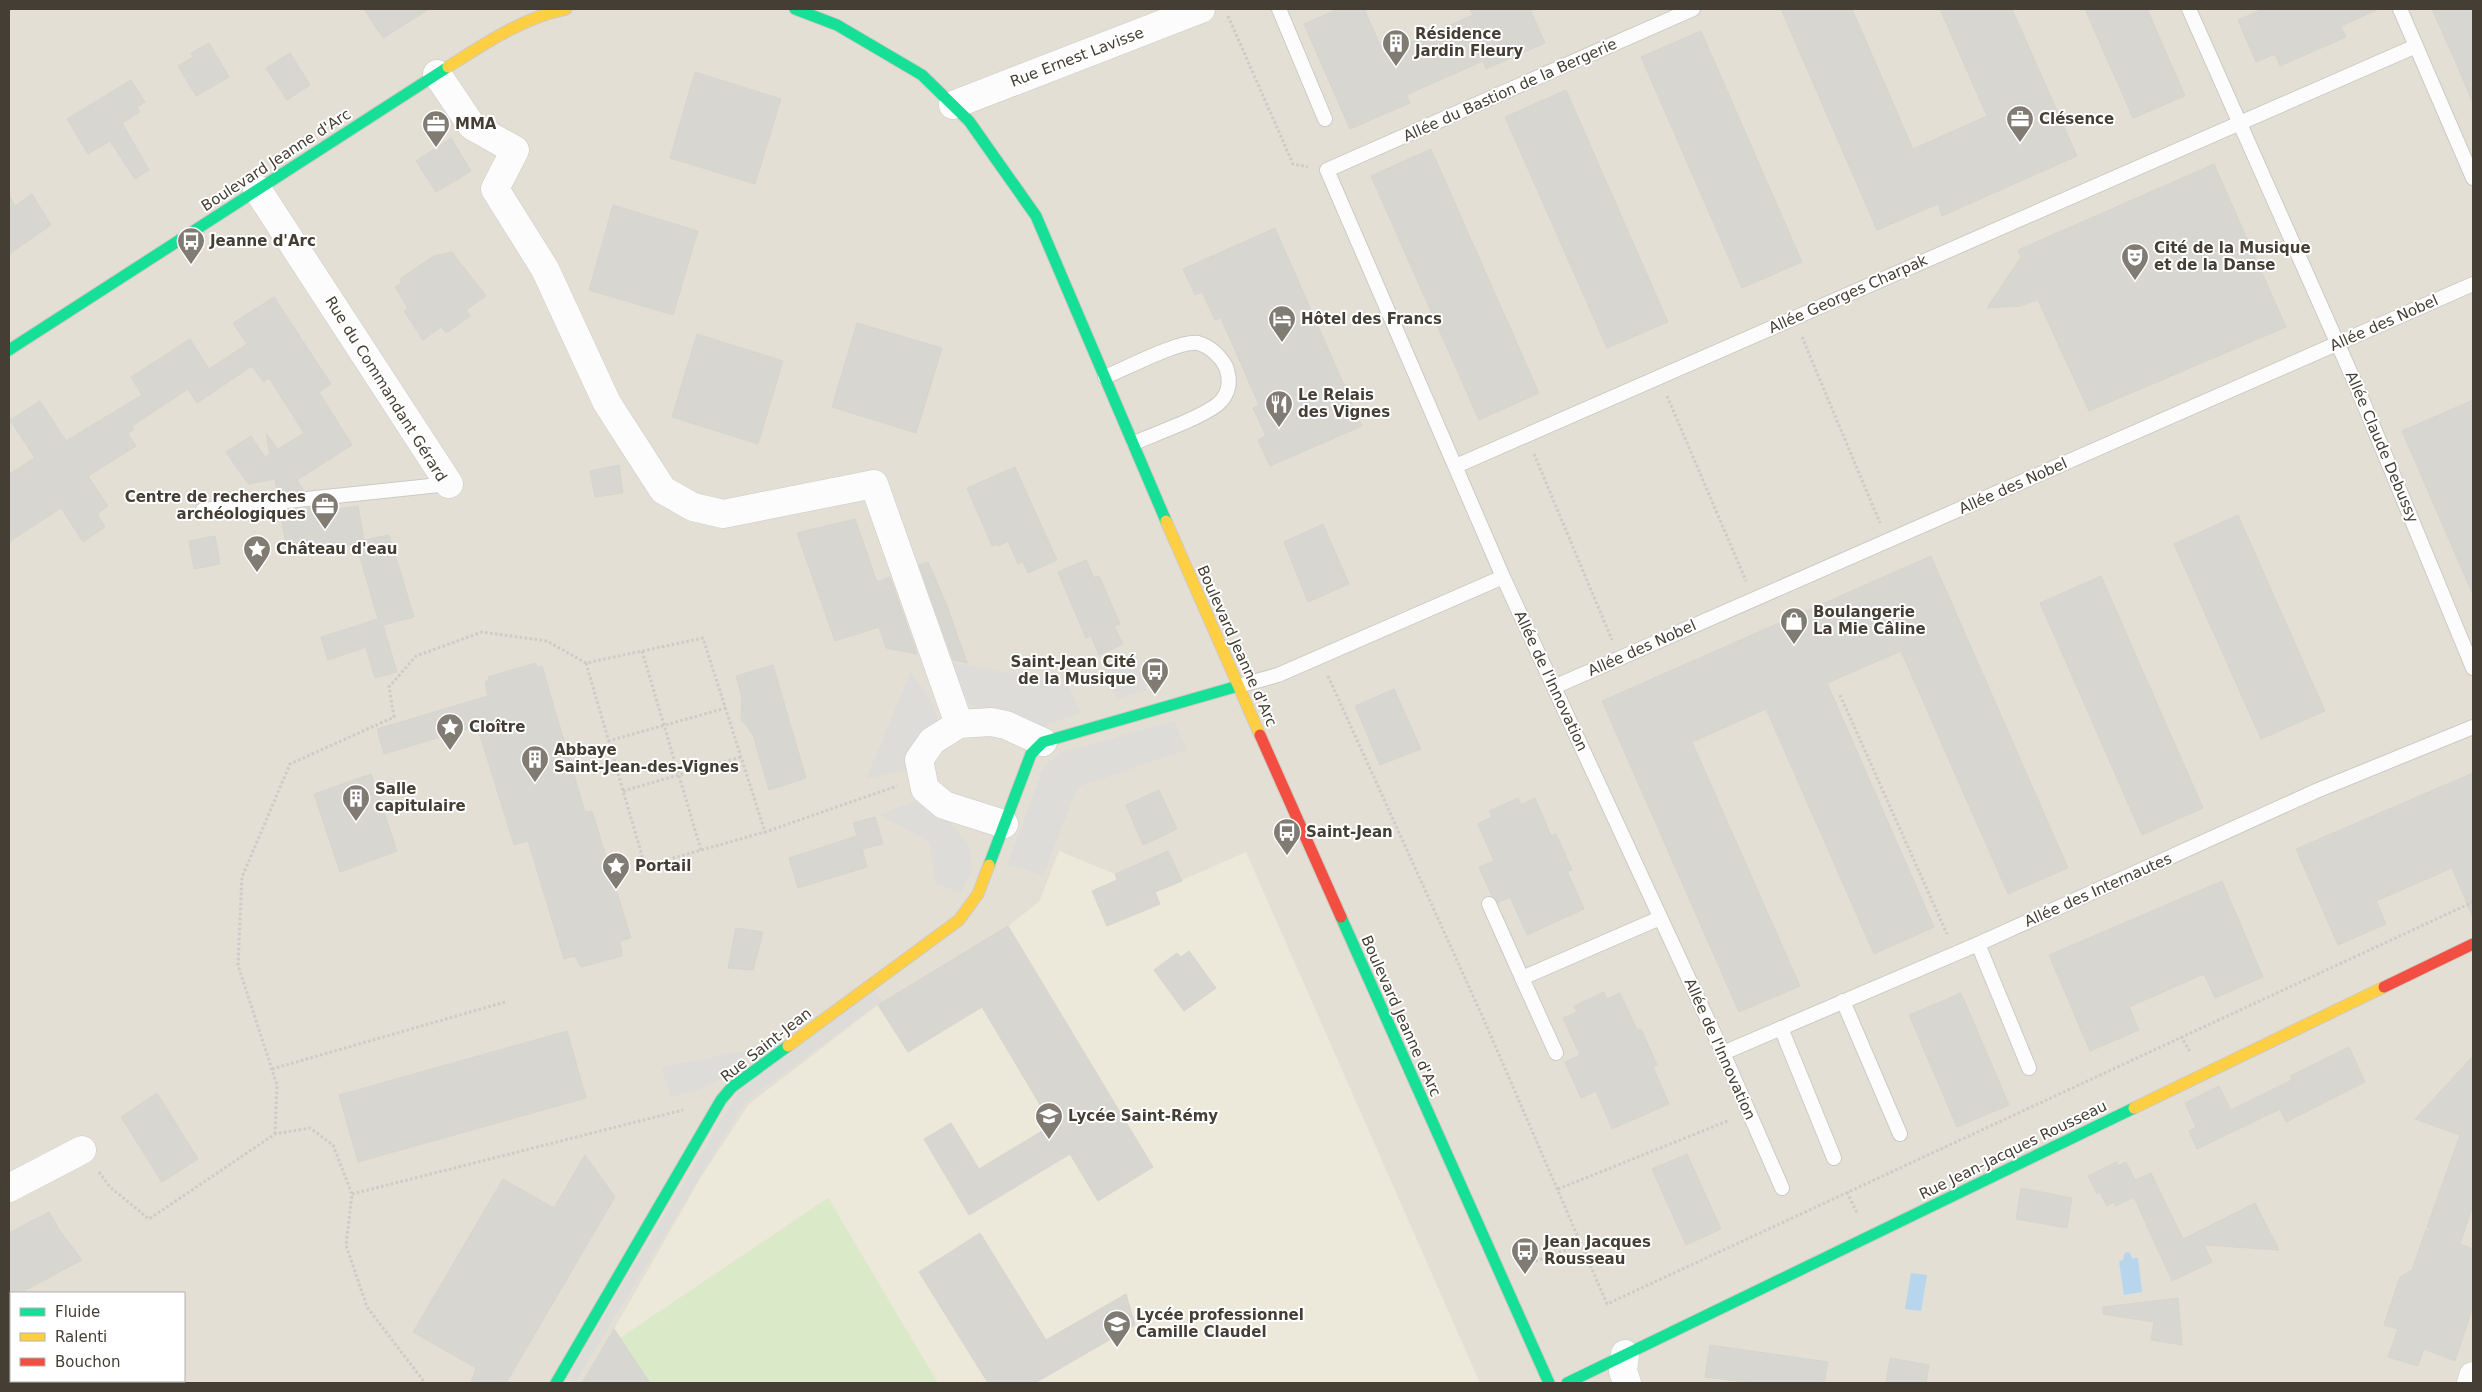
<svg xmlns="http://www.w3.org/2000/svg" width="2482" height="1392" font-family="'DejaVu Sans',sans-serif">
	<style>
		.residential { fill: #e3dfd5; fill-rule: evenodd }
		.education { fill: #ece8da }
		.green { fill: #dae9c8 }
		.parking { fill: #dedcd8 }
		.water { fill: #b7d6ed }
		.building { fill: #d8d6d0; stroke: #d6d4ce }
		.lines { fill: none; stroke-linecap: round; stroke-linejoin: round }
		.lane-casing { stroke: #cccac5; stroke-width: 16 }
		.street-casing { stroke: #cccac5; stroke-width: 29 }
		.fast-casing { stroke: #cecabf; stroke-width: 13 }
		.slow-casing { stroke: #cecabf; stroke-width: 13 }
		.jam-casing { stroke: #cecabf; stroke-width: 13 }
		.path { stroke: #cdcbc6; stroke-width: 3; stroke-dasharray: 2.5 2.5; stroke-linecap: butt }
		.lane { stroke: #fcfcfc; stroke-width: 14 }
		.street { stroke: #fcfcfc; stroke-width: 28 }
		.fast { stroke: #16e098; stroke-width: 11 }
		.slow { stroke: #ffcf43; stroke-width: 11 }
		.jam { stroke: #f24e42; stroke-width: 11 }
		.labels { text-anchor: middle; dominant-baseline: central; stroke-width: 4; stroke-linejoin: round; paint-order: stroke }
		.poi-label { font-size: 15px; font-weight: bold; fill: #443e34; stroke: #fff; text-anchor: start }
		.street-label { font-size: 15px; fill: #443e34; stroke: #fff }
	</style>
	<rect width="100%" height="100%" fill="#eeede8"/>
	<path class="residential" d="M9 9H2473V1383H9ZM11 1293H184V1381H11Z"/>
	<path class="education" d="M1059 851 1115 874 1134 866 1146 896 1246 852 1480 1383H650L614 1329 701 1177 749 1104 878 1005 1008 926 1039 902Z"/>
	<path class="green" d="M828 1198 938 1383H650L620 1338Z"/>
	<g class="parking">
		<path d="M1136 655 1147 690 1117 699 1103 666Z"/>
		<path d="M948 662 1038 677 1065 676 1080 713 1039 727 980 714 959 692Z"/>
		<path d="M911 671 933 704 938 722 918 736 909 755 908 770 866 779Z"/>
		<path d="M1174 721 1186 750 1078 787 1043 875 1007 864 1045 764 1060 753Z"/>
		<path d="M917 800 954 826 968 844 972 869 961 893 936 884 930 842 880 815Z"/>
		<path d="M874 989 882 1001 746 1101 576 1381 568 1377 738 1092Z"/>
		<path d="M750 1050 722 1078 700 1089 671 1097 661 1067Z"/>
	</g>
	<g class="water">
		<path d="M2127 1252 2130 1253 2132 1258H2138L2142 1292 2124 1295 2119 1261 2123 1260 2124 1254Z"/>
		<path d="M1911 1273 1927 1275 1921 1311 1905 1309Z"/>
	</g>
	<g class="building">
		<path d="M364 9H429L383 38Z"/>
		<path d="M1338 9H1364L1384 54 1473 15 1470 9H1530L1545 43 1486 69 1483 61 1406 95 1410 103 1350 129 1304 24Z"/>
		<path d="M1781 9H1852L1913 149 1987 116 1940 9H2012L2077 156 1942 216 1938 204 1877 230Z"/>
		<path d="M2085 9H2147L2185 96 2133 118Z"/>
		<path d="M2263 9H2379L2341 26 2346 37 2280 66 2275 54 2256 62 2238 20Z"/>
		<path d="M2432 9H2473V103L2454 58Z"/>
		<path d="M1701 31 1802 262 1742 288 1641 57Z"/>
		<path d="M209 43 229 77 196 96 178 66 193 57 191 53Z"/>
		<path d="M290 53 310 85 287 100 266 68Z"/>
		<path d="M695 72 781 99 755 184 670 158Z"/>
		<path d="M131 80 145 102 137 107 140 112 122 123 149 170 135 179 110 141 88 154 67 119Z"/>
		<path d="M1566 90 1668 322 1607 348 1505 117Z"/>
		<path d="M451 138 471 171 436 192 416 161Z"/>
		<path d="M1431 149 1539 393 1479 420 1371 176Z"/>
		<path d="M2214 164 2286 327 2089 411 2038 300 2020 306 1987 308 2021 257 2018 250Z"/>
		<path d="M32 194 51 225 9 254V195L15 206Z"/>
		<path d="M613 205 698 231 673 315 589 290Z"/>
		<path d="M1275 228 1362 426 1270 466 1258 440 1266 436 1253 408 1259 405 1221 318 1215 320 1202 292 1195 295 1183 269Z"/>
		<path d="M452 252 486 296 466 310 470 316 446 333 441 327 423 340 404 311 408 308 395 287 401 283V278L434 256Z"/>
		<path d="M274 297 331 384 319 392 352 445 297 480 304 491 277 493 275 479 248 484 226 452 251 436 265 457 270 454 266 433 278 449 304 433 269 378 263 382 252 366 197 403 188 389 132 426 134 429 128 434 136 446 88 476 108 506 97 514 105 527 83 542 61 508 9 542V474L35 458 10 420 40 401 66 441 142 395 131 377 190 339 209 369 247 344 233 323Z"/>
		<path d="M857 323 942 348 916 433 832 407Z"/>
		<path d="M697 334 783 361 758 444 672 417Z"/>
		<path d="M2473 400V595L2402 431Z"/>
		<path d="M619 465 623 493 595 497 590 471Z"/>
		<path d="M1015 467 1057 560 1028 573 1023 561 1018 564 1008 541 998 546 997 544 992 546 967 488Z"/>
		<path d="M358 506 364 540 389 535 414 617 383 625 397 672 375 678 366 647 328 660 321 637 378 619 356 544 288 555 280 511 315 507 318 512Z"/>
		<path d="M2238 515 2325 711 2261 739 2174 544Z"/>
		<path d="M855 519 877 582 890 577 917 654 886 648 879 627 835 641 797 533Z"/>
		<path d="M1323 524 1349 584 1308 602 1284 542Z"/>
		<path d="M215 536 220 564 194 569 189 541Z"/>
		<path d="M1931 556 2068 868 2008 894 1901 651 1827 683 1934 927 1874 954 1766 709 1692 742 1800 986 1739 1012 1602 701Z"/>
		<path d="M1086 560 1094 578 1099 576 1120 624 1114 626 1123 644 1099 655 1091 636 1086 638 1058 572Z"/>
		<path d="M928 562 947 606 967 663 953 660 919 565Z"/>
		<path d="M2101 576 2203 808 2142 835 2040 603Z"/>
		<path d="M535 663 538 667 542 666 585 812 592 811 631 938 620 941 622 956 581 967 575 956 564 959 528 841 514 845 477 726 384 754 377 729 488 696 485 682 489 680 488 677Z"/>
		<path d="M773 665 806 778 769 790 753 735 741 719 742 697 736 676Z"/>
		<path d="M1394 689 1421 749 1380 765 1355 706Z"/>
		<path d="M2473 773V918L2452 868 2376 901 2386 924 2338 945 2296 849Z"/>
		<path d="M371 774 397 851 340 872 314 794Z"/>
		<path d="M1159 790 1177 829 1143 845 1126 805Z"/>
		<path d="M1518 798 1521 805 1535 798 1551 836 1556 834 1572 870 1567 871 1584 909 1527 935 1510 897 1498 903 1492 896 1479 867 1494 861 1478 824 1492 817 1489 811Z"/>
		<path d="M875 817 883 844 862 849 867 867 798 888 789 858 857 836 853 823Z"/>
		<path d="M1168 851 1182 881 1155 892 1160 904 1107 926 1092 891 1117 880 1115 874Z"/>
		<path d="M2222 881 2263 977 2215 998 2204 974 2129 1007 2139 1030 2090 1051 2049 955Z"/>
		<path d="M1008 926 1153 1167 1098 1201 1070 1154 969 1215 924 1139 951 1123 979 1169 1052 1125 982 1007 908 1052 878 1005Z"/>
		<path d="M736 928 763 932 753 970 728 968Z"/>
		<path d="M1189 951 1216 988 1184 1011 1154 970 1177 953 1181 957Z"/>
		<path d="M1604 992 1607 999 1620 993 1637 1030 1641 1029 1657 1065 1653 1067 1669 1104 1612 1129 1596 1091 1581 1098 1565 1062 1580 1055 1563 1018 1577 1012 1574 1006Z"/>
		<path d="M1961 993 2009 1105 1957 1127 1909 1015Z"/>
		<path d="M567 1031 586 1098 358 1162 339 1095Z"/>
		<path d="M2349 1047 2365 1082 2286 1122 2280 1109 2197 1149 2189 1131 2196 1127 2185 1103 2219 1086 2231 1110 2292 1080 2290 1076Z"/>
		<path d="M2473 1056V1205L2460 1244 2473 1249V1306L2455 1361 2424 1349 2418 1366 2388 1357 2398 1329 2384 1325 2400 1277 2412 1270 2426 1230 2433 1232 2427 1227 2460 1135 2415 1119Z"/>
		<path d="M157 1093 198 1159 162 1182 121 1117Z"/>
		<path d="M1687 1154 1721 1229 1686 1245 1652 1169Z"/>
		<path d="M585 1155 615 1197 506 1383H471L476 1368 413 1332 503 1179 554 1208Z"/>
		<path d="M2116 1162 2118 1166 2126 1162 2135 1180 2151 1173 2183 1239 2255 1203 2279 1250 2204 1245 2212 1262 2172 1281 2134 1197 2116 1206 2114 1202 2107 1206 2100 1192 2097 1194 2088 1176Z"/>
		<path d="M2021 1188 2072 1198 2067 1228 2016 1219Z"/>
		<path d="M49 1212 60 1231 82 1260 20 1293H11V1298L9 1299V1233Z"/>
		<path d="M980 1233 1046 1340 1126 1294 1135 1325 1035 1383H988L919 1272Z"/>
		<path d="M2178 1298 2182 1345 2151 1340 2154 1322 2103 1314V1307Z"/>
		<path d="M614 1329 650 1383H582Z"/>
		<path d="M1710 1345 1828 1362 1824 1383H1755L1705 1377Z"/>
		<path d="M1890 1358 1929 1365 1926 1383H1886Z"/>
	</g>
	<g class="lines">
		<g class="lane-casing">
			<g id="lane">
				<path d="M1279 9 1325 119"/>
				<path d="M1693 9 1327 170 1503 577 1723 1053 1782 1188"/>
				<path d="M2189 9 2356 385 2473 668"/>
				<path d="M2400 9 2473 178"/>
				<path d="M1105 377C1125 369 1179 340 1198 343 1210 346 1221 357 1226 367 1230 378 1230 390 1222 400 1210 415 1154 434 1134 443"/>
				<path d="M1456 466 2416 46"/>
				<path d="M203 510 449 484"/>
				<path d="M1238 686 1278 675 1503 577"/>
				<path d="M1554 687 2473 284"/>
				<path d="M1489 904 1522 978"/>
				<path d="M1978 944 2029 1068"/>
				<path d="M1843 1001 1900 1134"/>
				<path d="M1781 1028 1834 1158"/>
				<path d="M1556 1053 1522 978 1660 918"/>
				<path d="M1723 1053 1978 944 2316 791 2473 727"/>
			</g>
		</g>
		<g class="street-casing">
			<g id="street">
				<path d="M437 74 472 126 515 150 495 189 545 269 607 403 663 490 693 507 723 514 874 484 959 724"/>
				<path d="M953 105 1201 9"/>
				<path d="M257 189 449 484"/>
				<path d="M1004 824 944 805 925 789 919 760 932 741 959 724 991 722 1006 725 1043 742"/>
				<path d="M9 1188 82 1150"/>
				<path d="M1625 1354 1623 1371 1627 1383"/>
				<path d="M2471 1383 2473 1376"/>
			</g>
		</g>
		<g class="fast-casing">
			<g id="fast">
				<path d="M795 9 837 25 922 75 969 121 1036 216 1166 521"/>
				<path d="M9 350 448 67"/>
				<path d="M989 865 1031 754 1043 742 1238 686"/>
				<path d="M1341 917 1549 1383"/>
				<path d="M556 1383 721 1100 732 1087 788 1046"/>
				<path d="M1567 1383 2134 1108"/>
			</g>
		</g>
		<g class="slow-casing">
			<g id="slow">
				<path d="M448 67C484 44 524 17 566 9"/>
				<path d="M1166 521 1260 735"/>
				<path d="M788 1046 959 920 978 894 989 865"/>
				<path d="M2134 1108 2384 987"/>
			</g>
		</g>
		<g class="jam-casing">
			<g id="jam">
				<path d="M1260 735 1341 917"/>
				<path d="M2384 987 2473 944"/>
			</g>
		</g>
		<g class="path">
			<path d="M1228 16 1293 164 1308 167"/>
			<path d="M1802 337 1880 523"/>
			<path d="M1667 396 1746 581"/>
			<path d="M1534 454 1612 640"/>
			<path d="M642 651 701 850"/>
			<path d="M586 663 645 866 765 832"/>
			<path d="M1328 676 1484 1020 1607 1304 2473 902"/>
			<path d="M1840 695 1947 934"/>
			<path d="M608 741 726 708"/>
			<path d="M623 791 741 757"/>
			<path d="M2181 1036 2190 1052"/>
			<path d="M272 1069 505 1002"/>
			<path d="M275 1134 277 1085 238 965 242 877 290 764 394 717 389 687 416 656 482 632 547 641 586 663 703 638 765 832 897 786"/>
			<path d="M99 1172 110 1187 149 1219 275 1134 310 1128 333 1145 352 1194 346 1245 367 1307 425 1383"/>
			<path d="M1558 1189 1730 1120"/>
			<path d="M1847 1192 1857 1213"/>
			<path d="M352 1194 683 1110"/>
			<path d="M1526 1265 1581 1244"/>
		</g>
		<use href="#lane" class="lane"/>
		<use href="#street" class="street"/>
		<use href="#fast" class="fast"/>
		<use href="#slow" class="slow"/>
		<use href="#jam" class="jam"/>
	</g>
	<defs>
		<g id="building-pin" transform="scale(1.4375)"><path d="M0 17L-7.5 6A9.5 9.5 0 1 1 7.5 6Z" fill="#807b73" stroke="#fff"/><path d="M-4-6H4V6H1V3H-1V6H-4ZM-2.5-4.3h1.7v1.8h-1.7ZM.8-4.3h1.7v1.8H.8ZM-2.5-1h1.7V.8h-1.7ZM.8-1h1.7V.8H.8Z" fill="#fff"/></g>
		<g id="office-pin" transform="scale(1.4375)"><path d="M0 17L-7.5 6A9.5 9.5 0 1 1 7.5 6Z" fill="#807b73" stroke="#fff"/><path d="M-6-3h4V-5.5h4V-3h4V5H-6ZM-1-4.5V-3h2v-1.5ZM-6 0V1H6V0Z" fill="#fff"/></g>
		<g id="bus-pin" transform="scale(1.4375)"><path d="M0 17L-7.5 6A9.5 9.5 0 1 1 7.5 6Z" fill="#807b73" stroke="#fff"/><path d="M-5-6H5V4H4V6H2V4H-2V6H-4V4H-5ZM-3.5-4V0h7V-4ZM-3.5 1.2v1.5H-2V1.2ZM2 1.2v1.5H3.5V1.2Z" fill="#fff"/></g>
		<g id="theatre-pin" transform="scale(1.4375)"><path d="M0 17L-7.5 6A9.5 9.5 0 1 1 7.5 6Z" fill="#807b73" stroke="#fff"/><path d="M-5-5.5Q0-4 5-5.5V0Q5 5 0 6Q-5 5-5 0ZM-3.3-2.5H-1v1.5H-3.3ZM1-2.5H3.3v1.5H1ZM-2.8 1Q0 5.5 2.8 1Z" fill="#fff"/></g>
		<g id="hotel-pin" transform="scale(1.4375)"><path d="M0 17L-7.5 6A9.5 9.5 0 1 1 7.5 6Z" fill="#807b73" stroke="#fff"/><path d="M-6-4.5h1.5V1H6V5H4.5V3h-9V5H-6ZM-4 0a1.8 1.8 0 1 1 3.6 0ZM.5 0V-2.5h3Q6-2.5 6 0Z" fill="#fff"/></g>
		<g id="restaurant-pin" transform="scale(1.4375)"><path d="M0 17L-7.5 6A9.5 9.5 0 1 1 7.5 6Z" fill="#807b73" stroke="#fff"/><path d="M-5-6h1v4h1v-4h1v4h1v-4h1v5L-1.5 .5V6h-2V.5L-5-1ZM5-6V6H3V1.5H1.5Q1.5-4 5-6Z" fill="#fff"/></g>
		<g id="sight-pin" transform="scale(1.4375)"><path d="M0 17L-7.5 6A9.5 9.5 0 1 1 7.5 6Z" fill="#807b73" stroke="#fff"/><path d="M0-6L1.8-2.2L6-1.7L2.9 1.2L3.7 5.4L0 3.3L-3.7 5.4L-2.9 1.2L-6-1.7L-1.8-2.2Z" fill="#fff"/></g>
		<g id="shop-pin" transform="scale(1.4375)"><path d="M0 17L-7.5 6A9.5 9.5 0 1 1 7.5 6Z" fill="#807b73" stroke="#fff"/><path d="M-5-2.5h2.3a2.7 3.5 0 0 1 5.4 0H5L5.5 6h-11ZM-1.5-2.5h3a1.5 2.3 0 0 0-3 0Z" fill="#fff"/></g>
		<g id="school-pin" transform="scale(1.4375)"><path d="M0 17L-7.5 6A9.5 9.5 0 1 1 7.5 6Z" fill="#807b73" stroke="#fff"/><path d="M0-5L7-2L0 1L-7-2ZM-4 1L0 2.5L4 1V4Q0 6-4 4Z" fill="#fff"/></g>
	</defs>
	<g fill-rule="evenodd">
		<use href="#building-pin" x="1396" y="43"/>
		<use href="#office-pin" x="2020" y="119"/>
		<use href="#office-pin" x="436" y="124"/>
		<use href="#bus-pin" x="191" y="241"/>
		<use href="#theatre-pin" x="2135" y="257"/>
		<use href="#hotel-pin" x="1282" y="319"/>
		<use href="#restaurant-pin" x="1279" y="404"/>
		<use href="#office-pin" x="325" y="506"/>
		<use href="#sight-pin" x="257" y="549"/>
		<use href="#shop-pin" x="1794" y="621"/>
		<use href="#bus-pin" x="1155" y="671"/>
		<use href="#sight-pin" x="450" y="727"/>
		<use href="#building-pin" x="535" y="759"/>
		<use href="#building-pin" x="356" y="798"/>
		<use href="#bus-pin" x="1287" y="832"/>
		<use href="#sight-pin" x="616" y="866"/>
		<use href="#school-pin" x="1049" y="1116"/>
		<use href="#bus-pin" x="1525" y="1251"/>
		<use href="#school-pin" x="1117" y="1324"/>
	</g>
	<g class="labels">
		<g class="poi-label">
			<text x="1415" y="34">Résidence<tspan x="1415" dy="17">Jardin Fleury</tspan></text>
			<text x="2039" y="119">Clésence</text>
			<text x="455" y="124">MMA</text>
			<text x="210" y="241">Jeanne d'Arc</text>
			<text x="2154" y="248">Cité de la Musique<tspan x="2154" dy="17">et de la Danse</tspan></text>
			<text x="1301" y="319">Hôtel des Francs</text>
			<text x="1298" y="395">Le Relais<tspan x="1298" dy="17">des Vignes</tspan></text>
			<text x="306" y="497" text-anchor="end">Centre de recherches<tspan x="306" dy="17">archéologiques</tspan></text>
			<text x="276" y="549">Château d'eau</text>
			<text x="1813" y="612">Boulangerie<tspan x="1813" dy="17">La Mie Câline</tspan></text>
			<text x="1136" y="662" text-anchor="end">Saint-Jean Cité<tspan x="1136" dy="17">de la Musique</tspan></text>
			<text x="469" y="727">Cloître</text>
			<text x="554" y="750">Abbaye<tspan x="554" dy="17">Saint-Jean-des-Vignes</tspan></text>
			<text x="375" y="789">Salle<tspan x="375" dy="17">capitulaire</tspan></text>
			<text x="1306" y="832">Saint-Jean</text>
			<text x="635" y="866">Portail</text>
			<text x="1068" y="1116">Lycée Saint-Rémy</text>
			<text x="1544" y="1242">Jean Jacques<tspan x="1544" dy="17">Rousseau</tspan></text>
			<text x="1136" y="1315">Lycée professionnel<tspan x="1136" dy="17">Camille Claudel</tspan></text>
		</g>
		<g class="street-label">
			<text transform="translate(1077 57) rotate(-21)">Rue Ernest Lavisse</text>
			<text transform="translate(1510 90) rotate(-24)">Allée du Bastion de la Bergerie</text>
			<text transform="translate(276 160) rotate(-33)">Boulevard Jeanne d'Arc</text>
			<text transform="translate(1848 294) rotate(-24)">Allée Georges Charpak</text>
			<text transform="translate(2384 323) rotate(-24)">Allée des Nobel</text>
			<text transform="translate(386 389) rotate(58)">Rue du Commandant Gérard</text>
			<text transform="translate(2382 447) rotate(67)">Allée Claude Debussy</text>
			<text transform="translate(2013 486) rotate(-24)">Allée des Nobel</text>
			<text transform="translate(1237 646) rotate(66)">Boulevard Jeanne d'Arc</text>
			<text transform="translate(1642 648) rotate(-24)">Allée des Nobel</text>
			<text transform="translate(1551 681) rotate(65)">Allée de l'Innovation</text>
			<text transform="translate(2098 890) rotate(-24)">Allée des Internautes</text>
			<text transform="translate(1401 1016) rotate(66)">Boulevard Jeanne d'Arc</text>
			<text transform="translate(766 1045) rotate(-38)">Rue Saint-Jean</text>
			<text transform="translate(1720 1049) rotate(66)">Allée de l'Innovation</text>
			<text transform="translate(2013 1150) rotate(-26)">Rue Jean-Jacques Rousseau</text>
		</g>
	</g>
	<rect width="2482" height="1392" fill="none" stroke="#443e34" stroke-width="20"/>
	<rect x="10" y="1292" width="175" height="90" fill="#ffffff" stroke="#b4b2ae"/>
	<rect x="20" y="1308" width="25" height="8" fill="#16e098" stroke="#b4b2ae"/>
	<text x="55" y="1317" font-size="15" fill="#443e34">Fluide</text>
	<rect x="20" y="1333" width="25" height="8" fill="#ffcf43" stroke="#b4b2ae"/>
	<text x="55" y="1342" font-size="15" fill="#443e34">Ralenti</text>
	<rect x="20" y="1358" width="25" height="8" fill="#f24e42" stroke="#b4b2ae"/>
	<text x="55" y="1367" font-size="15" fill="#443e34">Bouchon</text>
</svg>
